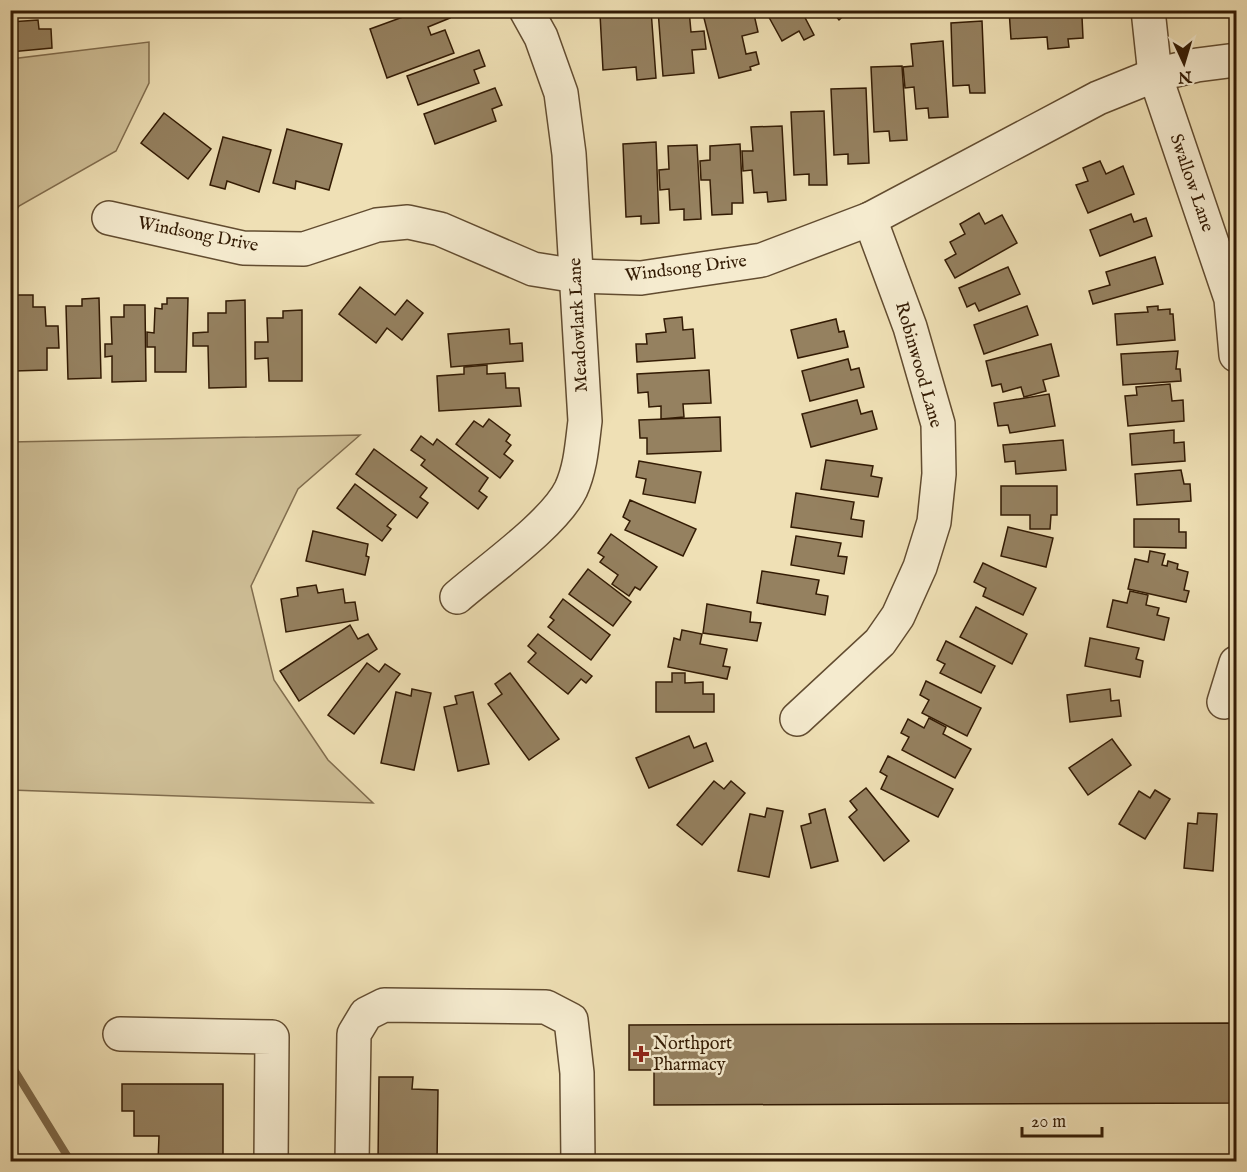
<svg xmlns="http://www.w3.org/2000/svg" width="1247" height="1172" font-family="'IM FELL English',serif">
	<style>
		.green { fill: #cfbf97; stroke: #816d4e; stroke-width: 1.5 }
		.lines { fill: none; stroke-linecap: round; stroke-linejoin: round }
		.stream { stroke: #7d694a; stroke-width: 8 }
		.building { fill: #958160; stroke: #331b04; stroke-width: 1.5 }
		.minor-casing { stroke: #624c30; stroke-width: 36 }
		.minor { stroke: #f5ebcf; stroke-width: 33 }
		.poi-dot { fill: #8f2418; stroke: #f5ebcf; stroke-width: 2 }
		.labels { text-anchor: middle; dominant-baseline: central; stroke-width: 5; stroke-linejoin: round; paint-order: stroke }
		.street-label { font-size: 18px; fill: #331b04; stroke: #f5ebcf }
		.poi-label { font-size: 18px; fill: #331b04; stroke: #f5ebcf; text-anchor: start }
	</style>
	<rect width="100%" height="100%" fill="#efe0b5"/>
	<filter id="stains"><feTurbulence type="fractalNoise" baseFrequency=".00333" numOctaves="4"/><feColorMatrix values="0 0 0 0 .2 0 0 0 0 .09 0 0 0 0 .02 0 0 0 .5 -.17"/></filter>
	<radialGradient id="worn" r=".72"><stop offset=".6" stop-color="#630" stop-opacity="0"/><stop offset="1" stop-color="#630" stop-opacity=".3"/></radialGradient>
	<g class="green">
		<path d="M149 42V83L116 151 19 206 11 218V59Z"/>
		<path d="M360 435 298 489 251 586 274 680 328 760 373 803 11 790V442Z"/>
	</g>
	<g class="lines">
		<path class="stream" d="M10 1063 71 1162"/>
	</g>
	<g class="building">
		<path d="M10 10H40V11L10 13Z"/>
		<path d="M422 10H447L450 18 428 27 431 35 445 30 454 53 387 78 370 29Z"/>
		<path d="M620 10H651L656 78 637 80 636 67 603 70 600 14Z"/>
		<path d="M658 10H689L691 32 704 31 706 49 692 50 694 73 663 76Z"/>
		<path d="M702 10H753L758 32 742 36 746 54 756 52 759 64 750 67 751 70 719 78Z"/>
		<path d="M765 10H801L814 35 804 40 799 31 782 41Z"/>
		<path d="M831 10H850L839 20Z"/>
		<path d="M854 10H868L860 17Z"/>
		<path d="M1009 10H1094V17H1082L1083 38 1068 39 1069 47 1048 49 1047 37 1011 39Z"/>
		<path d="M38 20 39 29H51L52 48 10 52V22Z"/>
		<path d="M982 21 985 93H970L969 85 953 86 951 23Z"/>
		<path d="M943 41 948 117 929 118 928 108 916 109 914 87 905 88 903 67 913 66 911 44Z"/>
		<path d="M479 50 485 66 474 70 479 83 418 105 407 76Z"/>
		<path d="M902 66 907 140 890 141 889 131 874 132 871 67Z"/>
		<path d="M495 88 502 105 492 109 496 121 435 144 424 114Z"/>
		<path d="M866 88 869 163 848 164V154L834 155 831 89Z"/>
		<path d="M824 111 827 185H809V174L794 175 791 112Z"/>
		<path d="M164 113 211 149 188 179 141 143Z"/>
		<path d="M782 126 786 200 768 202 767 192 754 193 752 170 743 171 742 151H753L751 127Z"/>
		<path d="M287 129 342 144 329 190 296 181 295 189 273 183Z"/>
		<path d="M223 137 271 150 259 192 227 181 225 189 210 185Z"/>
		<path d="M656 142 659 223 641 224V216L626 217 623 144Z"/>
		<path d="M740 144 743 203H732V214L712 215 710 180H701L700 161 710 160V146Z"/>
		<path d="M697 145 701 219 684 220V209L670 210 669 189 660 190 659 170 669 169 668 146Z"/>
		<path d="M1100 161 1106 174 1123 166 1134 194 1088 213 1076 185 1088 181 1083 168Z"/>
		<path d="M979 213 985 224 1002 215 1017 243 955 278 945 260 956 254 950 242 965 234 960 224Z"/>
		<path d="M1131 214 1134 222 1146 218 1152 236 1100 256 1090 230Z"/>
		<path d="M1155 257 1163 284 1093 304 1089 291 1110 285 1106 272Z"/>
		<path d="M1008 267 1020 294 979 311 975 303 967 307 959 288Z"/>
		<path d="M360 287 395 315 407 300 423 313 402 340 387 328 376 343 339 314Z"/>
		<path d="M12 295H33V307H45L46 326H58L59 348H47V370L14 371Z"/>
		<path d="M99 298 101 378 68 379 66 306H82V299Z"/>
		<path d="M167 298H188L186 372H155V347H147V332L154 333 155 308 162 309V304H167Z"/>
		<path d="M245 300 246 387 209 388 208 346H193V333L208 332V313H226V301Z"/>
		<path d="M124 305H145L146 381 112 382V356L105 357V344H112L111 317H124Z"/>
		<path d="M1027 306 1038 335 984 354 974 325Z"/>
		<path d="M1158 306V310L1170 309V314H1173L1175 340 1117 345 1115 314 1148 312 1147 307Z"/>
		<path d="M302 310V381H269L268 358 255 359V342H268L267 318H283V311Z"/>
		<path d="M682 317 683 330 693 329 695 358 637 362 636 344H647L646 334 666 332 664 319Z"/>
		<path d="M836 319 839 332 844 331 848 347 798 358 791 330Z"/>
		<path d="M509 329 510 344 522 343 523 361 451 367 448 334Z"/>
		<path d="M1051 344 1059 376 1043 380 1046 391 1024 397 1021 387 1003 392 1001 384 992 386 986 361Z"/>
		<path d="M1178 351 1176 369H1180L1181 381 1123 385 1121 354Z"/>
		<path d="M848 359 851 370 859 368 864 387 810 401 802 371Z"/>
		<path d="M487 365V374L505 373 506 388H519L521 406 439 411 437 376 464 374V367Z"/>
		<path d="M709 370 711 403 683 404 684 417 661 419V406L649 407 648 392 638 393 637 374Z"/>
		<path d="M1170 384 1172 401 1183 400 1184 421 1128 426 1125 396 1137 395 1136 387Z"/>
		<path d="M1049 394 1055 426 1010 433 1008 425 998 426 994 403Z"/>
		<path d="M857 400 861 414 872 411 877 429 811 447 802 414Z"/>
		<path d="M720 417 721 451 647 454V438H640L639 420Z"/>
		<path d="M489 419 510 435 506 441 511 445 504 454 513 461 500 478 456 444 474 421 483 427Z"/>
		<path d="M1174 430V443L1184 442 1185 461 1132 465 1130 434Z"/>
		<path d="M421 436 433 445 437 439 488 478 479 491 487 497 478 509 421 465 425 460 411 450Z"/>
		<path d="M1063 440 1066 470 1016 474 1015 461 1005 462 1003 445Z"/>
		<path d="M374 449 427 488 420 497 428 503 417 518 356 474Z"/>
		<path d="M826 460 873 466 871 476 882 478 878 497 821 489Z"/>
		<path d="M639 461 701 472 695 503 643 494 646 479 636 477Z"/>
		<path d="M1181 470 1184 484H1190L1191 501 1137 505 1135 474Z"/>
		<path d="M355 484 396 515 387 526 391 529 382 541 337 508Z"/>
		<path d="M1001 486H1057V515H1051L1050 529H1030V515H1001Z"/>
		<path d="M796 493 854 502 851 519 864 521 862 537 791 527Z"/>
		<path d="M630 500 696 529 683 556 625 530 630 521 623 517Z"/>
		<path d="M1134 519H1179V532H1186V548L1134 547Z"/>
		<path d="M1008 527 1053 538 1046 567 1001 556Z"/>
		<path d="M313 531 368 544 366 556 369 557 365 575 306 561Z"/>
		<path d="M611 534 657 567 640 590 635 587 629 596 612 584 618 575 600 562 604 557 598 553Z"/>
		<path d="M796 536 841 543 838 556 847 557 844 574 791 565Z"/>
		<path d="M1150 551 1165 554 1162 565 1167 566 1168 561 1178 564 1177 569 1188 572 1184 590 1189 591 1186 602 1128 589 1135 559 1148 562Z"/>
		<path d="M983 563 1036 588 1023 615 983 596 986 588 974 582Z"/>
		<path d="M588 569 631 602 613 626 569 594Z"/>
		<path d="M762 571 819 580 816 594 828 596 825 615 757 603Z"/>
		<path d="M316 585 318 593 343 589 345 603 355 602 358 620 286 632 281 599 298 596 297 588Z"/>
		<path d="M1130 591 1148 595 1146 605 1159 608 1157 615 1169 618 1164 640 1107 627 1113 600 1127 603Z"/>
		<path d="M563 599 610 635 591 660 548 627 554 620 550 617Z"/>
		<path d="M707 604 751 612 750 622 761 623 757 641 703 633Z"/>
		<path d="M976 607 1027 634 1012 664 960 637Z"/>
		<path d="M350 625 358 639 368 634 377 649 299 701 280 671Z"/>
		<path d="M682 630 702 634 700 644 727 649 723 666 730 667 727 679 668 667 674 638 680 640Z"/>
		<path d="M538 634 592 676 586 683 581 679 568 694 528 662 536 653 528 646Z"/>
		<path d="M1090 638 1139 648 1136 659 1143 661 1140 677 1085 666Z"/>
		<path d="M946 641 995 666 981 693 940 673 945 664 937 660Z"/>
		<path d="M367 663 379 672 385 664 400 674 354 734 328 715Z"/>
		<path d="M510 673 559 739 529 760 488 704 502 694 495 684Z"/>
		<path d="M672 673H685V683L703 682V694H714V712H656V682H672Z"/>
		<path d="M926 681 981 708 967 736 922 713 929 700 920 695Z"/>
		<path d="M412 689 431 693 414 770 381 763 396 692 411 696Z"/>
		<path d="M1110 689 1111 701 1119 700 1121 716 1070 722 1067 695Z"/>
		<path d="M473 692 489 764 458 771 444 707 457 704 455 696Z"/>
		<path d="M929 718 946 727 943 734 971 749 955 778 902 750 909 737 901 733 908 719 924 728Z"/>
		<path d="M689 736 694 748 706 743 713 761 649 788 636 758Z"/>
		<path d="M1112 739 1131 765 1088 795 1069 768Z"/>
		<path d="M888 756 953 789 938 817 881 789 887 776 880 772Z"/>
		<path d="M714 781 724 789 731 781 745 793 702 845 677 825Z"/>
		<path d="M866 788 909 841 884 861 849 817 857 810 850 801Z"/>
		<path d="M1155 790 1170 799 1145 839 1119 824 1139 791 1150 798Z"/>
		<path d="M767 808 783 811 769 877 738 871 750 814 765 817Z"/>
		<path d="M825 809 838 861 811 868 801 826 811 823 809 814Z"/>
		<path d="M1198 813 1217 814 1213 871 1184 868 1188 823 1197 824Z"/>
		<path d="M1236 1023V1103L654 1105V1070H629V1025Z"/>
		<path d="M379 1077H413L412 1089 438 1090 437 1162H378Z"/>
		<path d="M122 1084H223V1162H158L159 1136H134V1111H122Z"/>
	</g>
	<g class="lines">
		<g class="minor-casing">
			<g id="minor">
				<path d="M1148 10 1155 75 1231 299 1236 355"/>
				<path d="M109 218 243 248 304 249 377 225 408 222 440 229 533 269 577 276 641 278 762 260 870 219 1098 98 1155 75 1197 65 1236 60"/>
				<path d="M457 597C488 570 554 524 571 489 581 467 582 444 585 421L569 154 561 93 541 37 526 10"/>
				<path d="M1224 702 1236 663"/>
				<path d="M797 719 880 642 898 616 920 567 934 522 939 474 938 424 910 327 870 219"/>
				<path d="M120 1034 272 1037 271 1162"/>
				<path d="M352 1162 354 1034 366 1014 384 1005 546 1007 571 1020 577 1073 578 1162"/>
			</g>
		</g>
		<use href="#minor" class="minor"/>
	</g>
	<path class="poi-dot" d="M638 1045h6v6h6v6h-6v6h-6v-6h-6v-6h6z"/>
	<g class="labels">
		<g class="street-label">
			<text transform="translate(1191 183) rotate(71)">Swallow Lane</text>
			<text transform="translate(198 235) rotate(11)">Windsong Drive</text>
			<text transform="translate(686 269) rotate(-7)">Windsong Drive</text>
			<text transform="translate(579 325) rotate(-93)">Meadowlark Lane</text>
			<text transform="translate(918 365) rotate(74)">Robinwood Lane</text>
		</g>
		<g class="poi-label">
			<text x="653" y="1044">Northport<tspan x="653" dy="21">Pharmacy</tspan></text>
		</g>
	</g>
	<rect width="1247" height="1172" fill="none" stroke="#efe0b5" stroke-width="36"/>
	<rect x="12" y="12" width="1223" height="1148" fill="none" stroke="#331b04" stroke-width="3"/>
	<rect x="18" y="18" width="1211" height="1136" fill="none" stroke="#331b04" stroke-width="1.5"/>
	<g transform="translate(1184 63) rotate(176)" stroke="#f5ebcf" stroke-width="4.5" paint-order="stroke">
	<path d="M0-4.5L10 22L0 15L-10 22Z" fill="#331b04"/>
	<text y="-9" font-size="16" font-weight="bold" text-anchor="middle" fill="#331b04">N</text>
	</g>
	<path d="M1022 1127v9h80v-9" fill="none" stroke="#331b04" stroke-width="3"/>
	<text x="1031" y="1127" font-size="18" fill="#331b04" stroke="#f5ebcf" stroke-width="4.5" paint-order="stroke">20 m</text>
	<rect width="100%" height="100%" filter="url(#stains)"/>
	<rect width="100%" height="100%" fill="url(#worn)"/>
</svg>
